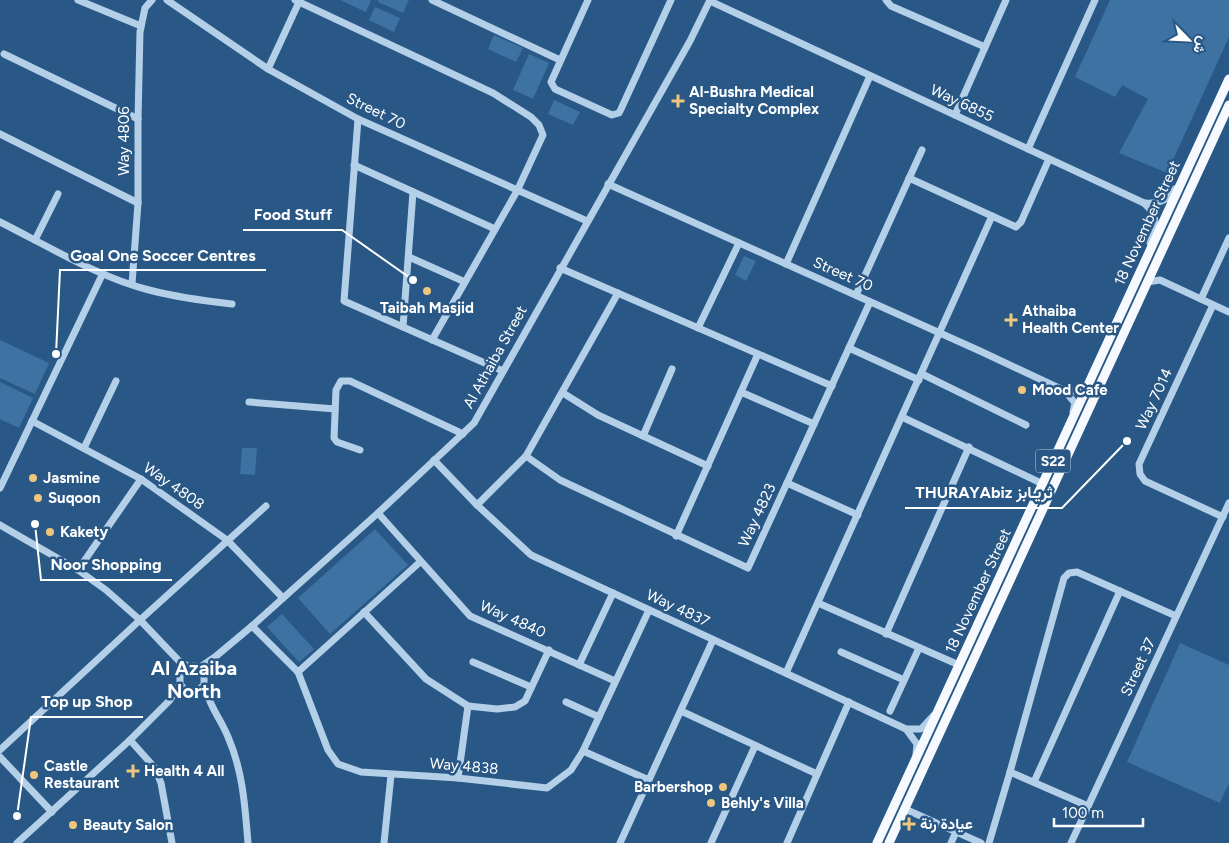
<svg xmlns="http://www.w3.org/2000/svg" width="1229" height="843" font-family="Figtree,Vazirmatn,sans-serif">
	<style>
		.green { fill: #3d72a3 }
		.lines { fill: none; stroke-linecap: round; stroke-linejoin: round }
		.minor { stroke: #b4cfe8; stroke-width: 7 }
		.major { stroke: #f6fafe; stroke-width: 9 }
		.poi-dot { fill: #efc67b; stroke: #295886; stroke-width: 2 }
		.labels { text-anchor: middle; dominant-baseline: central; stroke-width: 5; stroke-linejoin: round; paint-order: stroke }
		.shield { fill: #295886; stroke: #bfcddb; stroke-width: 1 }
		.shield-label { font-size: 14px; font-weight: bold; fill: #fff }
		.poi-label { font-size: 15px; font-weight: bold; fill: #fff; stroke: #295886; text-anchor: start }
		.street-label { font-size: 15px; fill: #fff; stroke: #295886 }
		.district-label { font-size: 20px; font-weight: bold; fill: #fff; stroke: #295886 }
		.leader { fill: none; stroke: #fff; stroke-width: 2 }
		.callout-dot { fill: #fff; stroke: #295886; stroke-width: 2 }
		.callout-label { font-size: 16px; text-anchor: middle; font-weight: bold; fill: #fff; stroke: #295886; stroke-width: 5; stroke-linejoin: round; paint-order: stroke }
	</style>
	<rect width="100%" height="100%" fill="#295886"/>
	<g class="green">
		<path d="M340 0H371L366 12Z"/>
		<path d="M378 0H409L403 13 378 2Z"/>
		<path d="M1110 0H1229V37L1167 173 1119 153 1148 99 1122 85 1115 97 1075 77Z"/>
		<path d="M375 7 400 18 394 32 369 20Z"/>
		<path d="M494 35 523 48 516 62 488 49Z"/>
		<path d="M529 54 549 63 533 99 513 90Z"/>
		<path d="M554 100 580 112 573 125 548 114Z"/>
		<path d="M744 256 756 261 746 281 735 275Z"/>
		<path d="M0 340 49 363 35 394 0 378Z"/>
		<path d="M0 382 33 398 19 428 0 419Z"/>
		<path d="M242 448H257L255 475 240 474Z"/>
		<path d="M375 529 408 565 330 634 298 598Z"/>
		<path d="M282 614 314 649 299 662 267 627Z"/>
		<path d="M1180 643 1229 665V783L1220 803 1127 762Z"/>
	</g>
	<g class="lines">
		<g class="minor">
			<path d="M78 0 141 26"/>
			<path d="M167 0 268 69 358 119 587 221"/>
			<path d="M295 0 493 93 531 117 539 125 543 135 517 191 432 340"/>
			<path d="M432 0 560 60"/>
			<path d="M588 0 551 82 555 89 612 115 619 113 621 109 671 0"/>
			<path d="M886 0 891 6 985 47"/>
			<path d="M710 1 1144 203C1160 217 1155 225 1150 243"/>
			<path d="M4 54 138 119"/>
			<path d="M268 69 299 2"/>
			<path d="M955 115 1006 0"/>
			<path d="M358 119 344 301 503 371"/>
			<path d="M0 134 138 203"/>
			<path d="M1028 149 1095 0"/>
			<path d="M354 165 495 229"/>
			<path d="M909 178 1016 227 1021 222 1049 159"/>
			<path d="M608 184 980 351 1061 389 1065 391 1075 403 1073 412"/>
			<path d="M1144 203C1158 204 1168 201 1175 189"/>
			<path d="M0 222C46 245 100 278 149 290 176 297 205 301 232 304"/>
			<path d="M35 240 58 194"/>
			<path d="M409 257 465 282"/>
			<path d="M786 264 870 76"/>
			<path d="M560 268 832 386"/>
			<path d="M1147 282 1160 280 1229 312"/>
			<path d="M132 284 138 203V119L140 32 145 8 152 0"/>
			<path d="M856 295 922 150"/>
			<path d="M1201 299 1229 238"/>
			<path d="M1213 305 1139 464 1140 474 1145 481 1223 517"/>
			<path d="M403 327 413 192"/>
			<path d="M698 328 739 243"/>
			<path d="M849 348 919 380"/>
			<path d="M922 374 1026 425"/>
			<path d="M1065 391H1079L1088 384"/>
			<path d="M741 392 814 424"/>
			<path d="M563 393 598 415 708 466"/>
			<path d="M249 402 335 409"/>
			<path d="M902 417 1043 484"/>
			<path d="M32 421 141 479 227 540 283 598"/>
			<path d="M643 436 672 369"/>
			<path d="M84 448 116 381"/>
			<path d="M360 450 337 442 334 438 336 390 341 381H350L463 434"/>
			<path d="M526 456 560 480 748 568 870 302"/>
			<path d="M434 460 477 505 531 555 906 729 917 744 916 754"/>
			<path d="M787 483 858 515"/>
			<path d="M0 488 103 273"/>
			<path d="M477 505 526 456 618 293"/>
			<path d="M378 513 470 616 615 681"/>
			<path d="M0 525 78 570 106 590 140 620 179 661 188 666"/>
			<path d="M676 536 758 354"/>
			<path d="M78 570 141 479"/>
			<path d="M818 603 959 665"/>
			<path d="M364 612 426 679 468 706 497 709 515 707 525 701 549 650"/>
			<path d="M252 626 298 672 328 750 338 764 361 772 458 778 547 788 571 770 583 751 649 610"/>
			<path d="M886 634 969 447"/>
			<path d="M841 652 904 680"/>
			<path d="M473 662 531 687"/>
			<path d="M579 665 613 593"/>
			<path d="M199 668 215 657 252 626 378 513 474 423 690 41 710 0"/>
			<path d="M298 672 420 562"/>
			<path d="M786 673 992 216"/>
			<path d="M204 685 197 691H186L180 684V673C183 669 186 666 192 666 206 665 204 676 204 685 204 689 207 696 209 699 214 712 223 724 228 737 243 771 245 807 248 843"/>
			<path d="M566 702 599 717"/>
			<path d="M681 711 817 774"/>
			<path d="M890 711 919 648"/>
			<path d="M906 729H921L933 716"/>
			<path d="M130 740 155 768 161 783 172 843"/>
			<path d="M0 750 140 620 266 506"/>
			<path d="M583 751 649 780"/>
			<path d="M0 757 52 812"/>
			<path d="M1010 772 1088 806"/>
			<path d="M458 778 468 706"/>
			<path d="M1034 782 1120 591"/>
			<path d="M905 809 981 843"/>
			<path d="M17 843 130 740 170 700 180 684"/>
			<path d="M384 843 391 775"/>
			<path d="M620 843 713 640"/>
			<path d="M711 843 755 746"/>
			<path d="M787 843 849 702"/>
			<path d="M951 843 956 832"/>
			<path d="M989 843 1010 772 1064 578 1069 573 1077 572 1176 616"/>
			<path d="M1071 843 1229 503"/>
		</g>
		<g class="major">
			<path d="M877 843 1229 79"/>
			<path d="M889 843 1229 105"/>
		</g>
	</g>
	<g class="poi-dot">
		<path d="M675.5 93.5h5v5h5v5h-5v5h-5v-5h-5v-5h5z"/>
		<circle cx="427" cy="291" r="5"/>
		<path d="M1008.5 312.5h5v5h5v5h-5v5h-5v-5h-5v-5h5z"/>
		<circle cx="1022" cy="390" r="5"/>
		<circle cx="33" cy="478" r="5"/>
		<circle cx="38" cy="498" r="5"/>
		<circle cx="50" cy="532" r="5"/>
		<path d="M130.5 763.5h5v5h5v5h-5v5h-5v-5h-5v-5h5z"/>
		<circle cx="34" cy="775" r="5"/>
		<circle cx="723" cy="787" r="5"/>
		<circle cx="711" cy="803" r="5"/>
		<path d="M906.5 816.5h5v5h5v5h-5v5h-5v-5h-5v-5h5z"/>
		<circle cx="73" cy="825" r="5"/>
	</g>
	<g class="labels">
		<rect class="shield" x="1035.5" y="449.5" width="35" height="23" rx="4"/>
		<g class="shield-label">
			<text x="1053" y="461">S22</text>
		</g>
		<g class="poi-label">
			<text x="689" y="92">Al-Bushra Medical<tspan x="689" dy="17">Specialty Complex</tspan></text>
			<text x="427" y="308" text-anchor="middle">Taibah Masjid</text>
			<text x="1022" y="311">Athaiba<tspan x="1022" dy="17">Health Center</tspan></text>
			<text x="1032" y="390">Mood Cafe</text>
			<text x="43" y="478">Jasmine</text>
			<text x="48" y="498">Suqoon</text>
			<text x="60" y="532">Kakety</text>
			<text x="44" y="766">Castle<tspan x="44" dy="17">Restaurant</tspan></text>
			<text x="144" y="771">Health 4 All</text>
			<text x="713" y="787" text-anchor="end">Barbershop</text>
			<text x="721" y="803">Behly's Villa</text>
			<text x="920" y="824">عيادة رنة</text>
			<text x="83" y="825">Beauty Salon</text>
		</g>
		<g class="street-label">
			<text transform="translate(962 103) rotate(25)">Way 6855</text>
			<text transform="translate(376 111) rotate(26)">Street 70</text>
			<text transform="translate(124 141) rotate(-90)">Way 4806</text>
			<text transform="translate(1147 223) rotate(-65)">18 November Street</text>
			<text transform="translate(843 274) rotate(24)">Street 70</text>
			<text transform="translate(495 357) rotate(-61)">Al Athaiba Street</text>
			<text transform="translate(1154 399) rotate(-65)">Way 7014</text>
			<text transform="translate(174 486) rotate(35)">Way 4808</text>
			<text transform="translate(757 515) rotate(-65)">Way 4823</text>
			<text transform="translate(978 591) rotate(-65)">18 November Street</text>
			<text transform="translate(678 608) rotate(25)">Way 4837</text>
			<text transform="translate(513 619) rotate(24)">Way 4840</text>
			<text transform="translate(1138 667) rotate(-65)">Street 37</text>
			<text transform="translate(464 766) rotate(5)">Way 4838</text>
		</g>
		<g class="district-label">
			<text x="194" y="668">Al Azaiba<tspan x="194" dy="23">North</tspan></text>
		</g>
	</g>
	<path class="leader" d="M413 280L342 230H243M56 354L60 270H266M1127 441L1062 508H905M35 524L41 580H172M17 816L31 717H143"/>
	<g class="callout-dot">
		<circle cx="413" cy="280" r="5"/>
		<circle cx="56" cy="354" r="5"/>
		<circle cx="1127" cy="441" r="5"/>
		<circle cx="35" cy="524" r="5"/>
		<circle cx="17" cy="816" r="5"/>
	</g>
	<g class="callout-label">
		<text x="293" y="220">Food Stuff</text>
		<text x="163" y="261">Goal One Soccer Centres</text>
		<text x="984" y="498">THURAYAbiz ثريـابز</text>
		<text x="106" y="570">Noor Shopping</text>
		<text x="87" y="707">Top up Shop</text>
	</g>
	<g transform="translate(1189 40) rotate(114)" stroke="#295886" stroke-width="4" paint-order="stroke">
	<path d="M0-4L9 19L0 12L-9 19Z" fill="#ffffff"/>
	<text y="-8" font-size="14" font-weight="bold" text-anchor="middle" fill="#ffffff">ش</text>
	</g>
	<path d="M1054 818v8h89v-8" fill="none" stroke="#ffffff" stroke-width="2.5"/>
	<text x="1062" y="818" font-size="15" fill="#ffffff" stroke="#295886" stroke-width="4" paint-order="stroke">100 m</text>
</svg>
